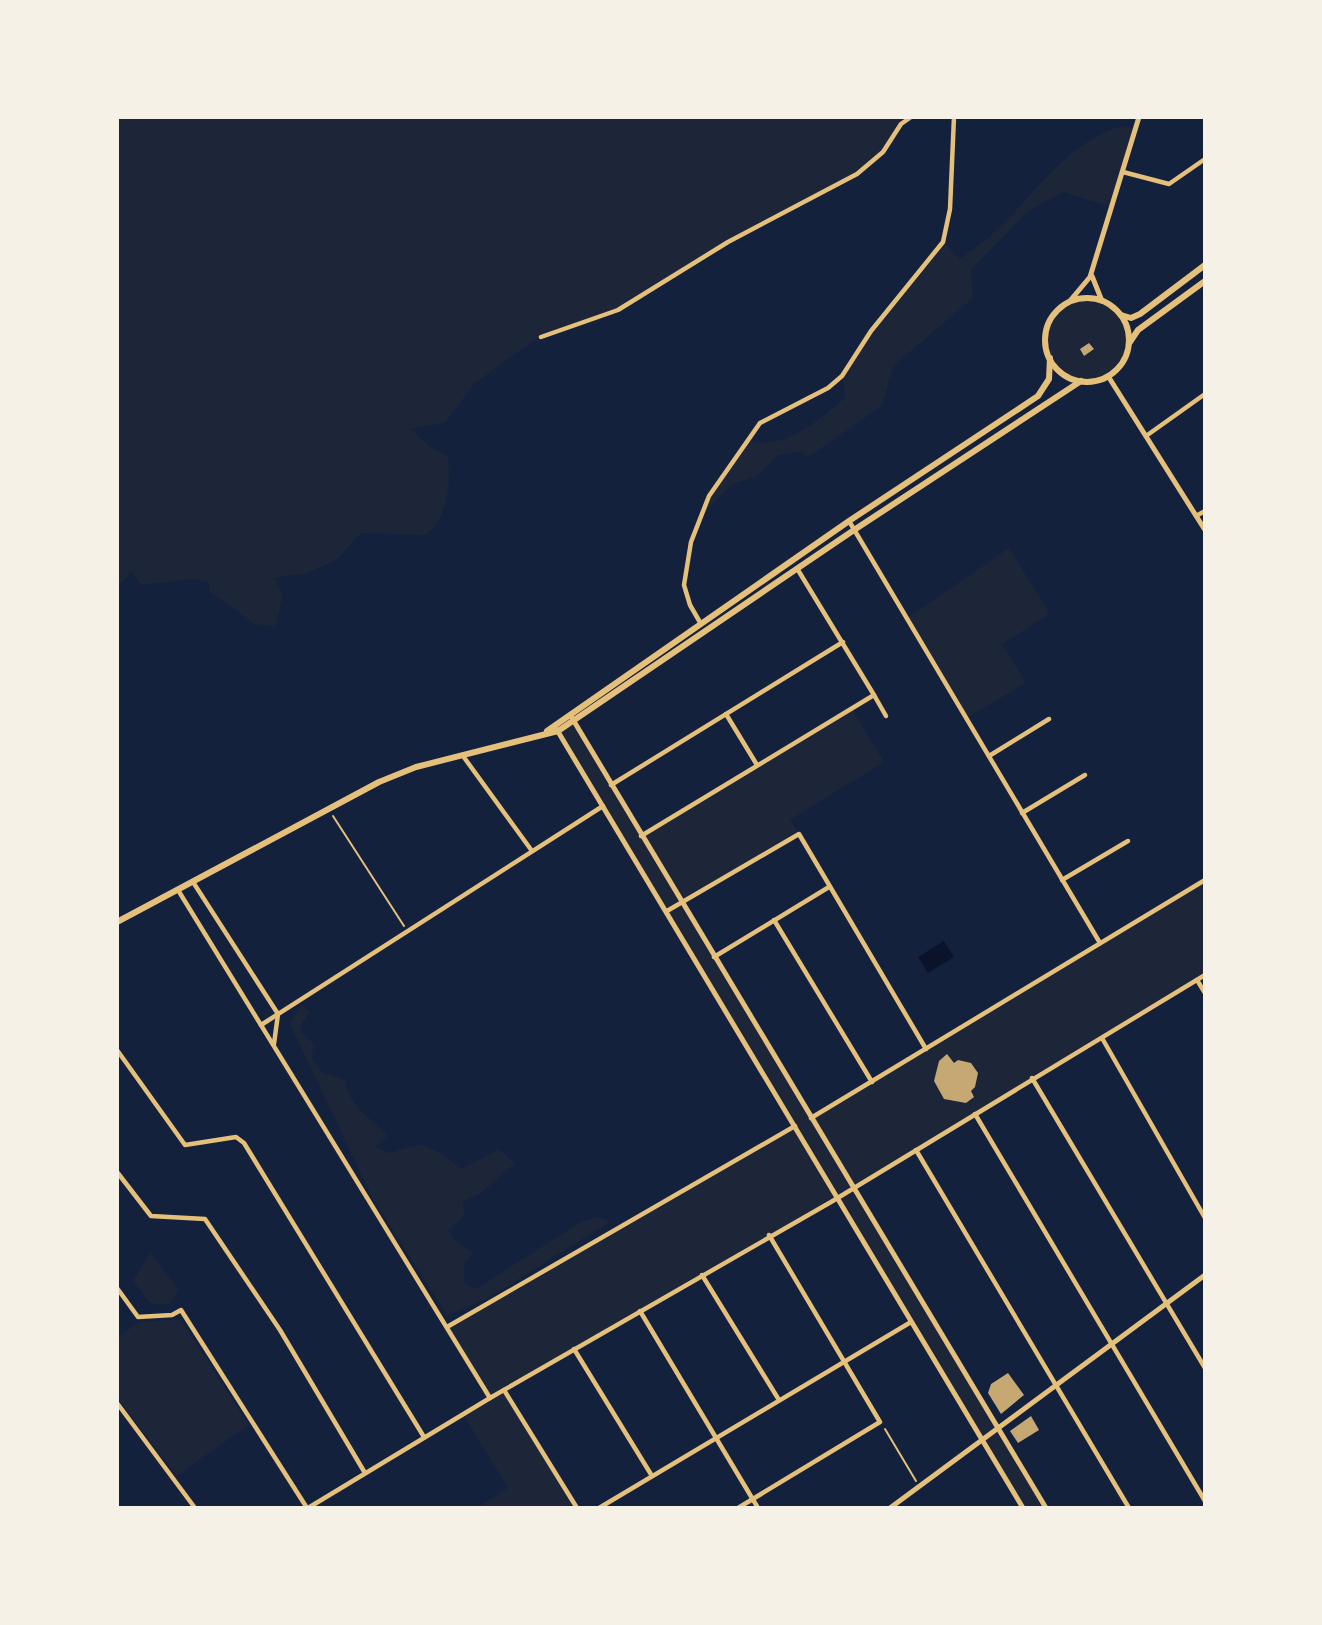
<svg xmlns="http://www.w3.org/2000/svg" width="1322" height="1625" font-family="'PT Serif',serif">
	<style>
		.green { fill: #1d2539 }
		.water { fill: #0b132b }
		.building { fill: #c6a872 }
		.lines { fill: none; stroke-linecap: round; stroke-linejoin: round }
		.path { stroke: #e5c07b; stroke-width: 2 }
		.minor { stroke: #e5c07b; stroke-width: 4.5 }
		.tertiary { stroke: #e5c07b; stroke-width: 5 }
		.secondary { stroke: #e5c07b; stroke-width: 6 }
	</style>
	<rect width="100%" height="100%" fill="#14213d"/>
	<g class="green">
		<path d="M117 117H911L901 124 883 152 857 174 728 242 618 310 541 337 519 351 474 384 445 423 411 429 430 447 448 456C451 483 448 517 426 535L361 533 336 560 308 573 274 578 283 596 275 627 255 624 210 592 209 582 193 579 142 585 130 570 127 578 117 585Z"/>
		<path d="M1121 126 1136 129 1112 207 1063 192 1027 212 971 270 973 298 893 366 882 406 808 457 801 451 777 456 756 477 733 484 702 514 709 496 749 441C786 450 819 420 846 397L842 376 871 331 943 242 960 259C967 253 975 249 982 243 1030 204 1060 145 1121 126Z"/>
		<circle cx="1087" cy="340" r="42"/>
		<path d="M1009 548 1050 614 1002 644 1026 683 966 718 907 618Z"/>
		<path d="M852 709 884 762 790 820 799 834 681 903 811 1118 1205 880V975L853 1188 1046 1508H1023L838 1198 504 1390 577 1508H477L508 1488 463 1414 490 1398 447 1327 795 1125 558 731 574 721 641 836Z"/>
		<path d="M301 1005 310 1012 300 1026 302 1033 314 1044 312 1058 322 1072 346 1080C346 1105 373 1119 388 1136L375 1147 389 1153 422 1144 442 1154 461 1169 499 1149 515 1163 481 1193 463 1201 464 1216 448 1230 454 1240 473 1253 464 1264V1283L476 1289 579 1223 597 1217 611 1221 487 1299 447 1315 373 1199 290 1024Z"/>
		<path d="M150 1253 179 1290 169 1304H151L133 1281Z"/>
		<path d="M180 1319 249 1425 176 1476 117 1397V1338L139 1322Z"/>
	</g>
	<path class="water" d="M944 941 954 957 928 973 918 957Z"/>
	<g class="building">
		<path d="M1089 343 1094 349 1084 356 1080 349Z"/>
		<path d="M947 1054 954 1063 958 1060 971 1063 978 1073 975 1087 971 1091 974 1097 966 1103 944 1099 934 1081 939 1061Z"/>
		<path d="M1008 1373 1024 1395 1001 1414 988 1393 991 1384Z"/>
		<path d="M1031 1416 1039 1430 1018 1443 1010 1431Z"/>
	</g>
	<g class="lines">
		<g class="path">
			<path d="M333 816 404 926"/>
			<path d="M885 1429 916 1481"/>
		</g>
		<g class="minor">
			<path d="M1123 172 1169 184 1205 159"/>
			<path d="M541 337 618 310 728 242 857 174 883 152 901 124 911 117"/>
			<path d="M1146 436 1205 394"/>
			<path d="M1196 516 1205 511"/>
			<path d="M849 521 1100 943"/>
			<path d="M701 624 690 605 684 585 691 542 709 496 760 423 828 388 842 376 871 331 943 242 950 209 954 117"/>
			<path d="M874 695 886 716"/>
			<path d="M726 714 757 765"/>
			<path d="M463 756 532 851"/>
			<path d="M989 756 1049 719"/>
			<path d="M611 785 843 642"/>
			<path d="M1022 813 1085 775"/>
			<path d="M641 836 874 695 798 570"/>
			<path d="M1062 880 1128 841"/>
			<path d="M193 882 278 1014 274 1044"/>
			<path d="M178 890 490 1398"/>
			<path d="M667 911 799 834 926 1049"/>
			<path d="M774 920 872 1082"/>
			<path d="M714 957 829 887"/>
			<path d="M1197 980 1205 993"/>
			<path d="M261 1025 603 806"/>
			<path d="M1102 1038 1205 1218"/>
			<path d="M117 1050 185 1145 236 1137 244 1143 424 1437"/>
			<path d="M1032 1078 1205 1368"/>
			<path d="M975 1114 1205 1501"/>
			<path d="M811 1118 1205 880"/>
			<path d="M916 1150 1129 1508"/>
			<path d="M117 1172 151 1216 205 1219 280 1330 365 1473"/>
			<path d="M702 1275 779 1400"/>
			<path d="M117 1288 138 1317 172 1315 181 1310 307 1508"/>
			<path d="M640 1311 758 1508"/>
			<path d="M447 1327 795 1126"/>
			<path d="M574 1349 652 1476"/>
			<path d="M504 1390 577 1508"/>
			<path d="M117 1403 195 1508"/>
			<path d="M308 1508 490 1398 831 1202 1205 975"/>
			<path d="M599 1508 911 1322"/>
			<path d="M738 1508 880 1422 769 1235"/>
		</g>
		<g class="tertiary">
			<path d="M1092 276 1102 301"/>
			<path d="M1069 302 1090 277 1139 117"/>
			<path d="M1108 376 1205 530"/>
			<path d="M572 718 1046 1508"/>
			<path d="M557 730 1023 1508"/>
			<path d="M890 1508 1205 1275"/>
		</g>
		<g class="secondary">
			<circle cx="1087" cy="340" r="42"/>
			<path d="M1121 315 1131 318 1140 314 1205 265"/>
			<path d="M1130 342 1138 330 1205 281"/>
			<path d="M547 731 849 521 1038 396 1049 379 1050 358"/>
			<path d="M117 922 379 782 416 767 558 731 854 530 1081 381"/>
		</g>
	</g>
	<rect width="1322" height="1625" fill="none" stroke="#f6f1e7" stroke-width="238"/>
</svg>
